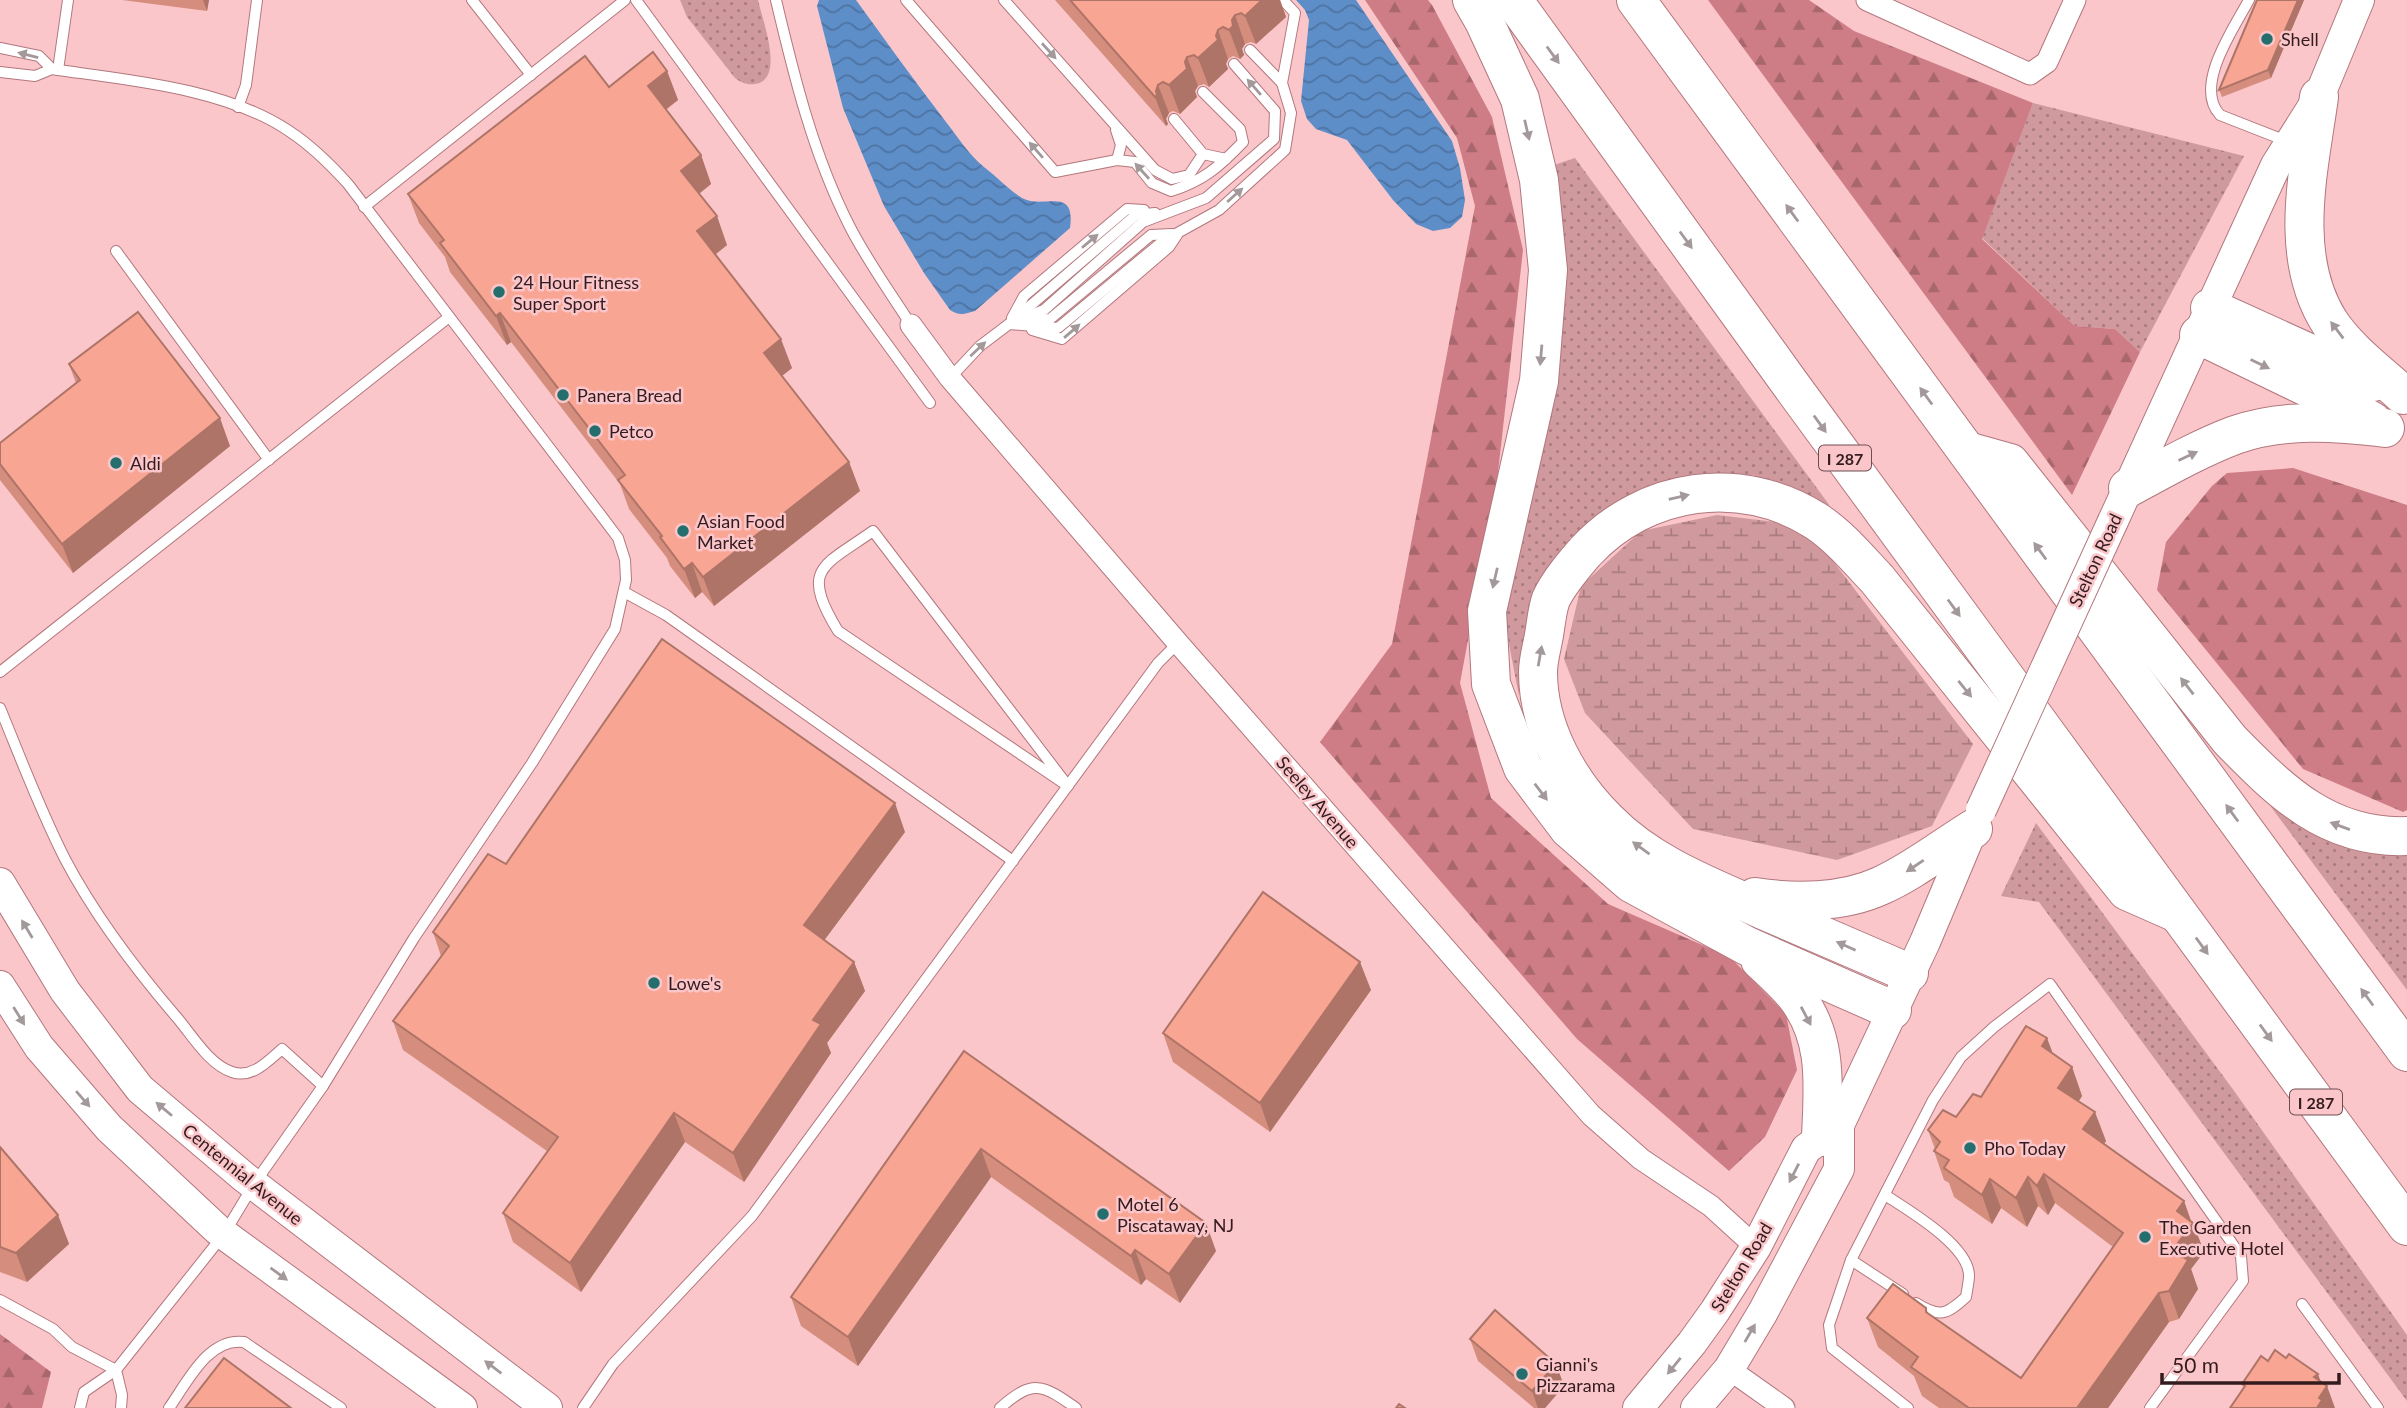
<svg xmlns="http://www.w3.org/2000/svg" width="2407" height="1408" font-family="Lato,sans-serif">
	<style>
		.grass { fill: url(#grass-dots) }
		.forest { fill: url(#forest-firs) }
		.wetland { fill: url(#wetland-marsh) }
		.water { fill: url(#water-waves) }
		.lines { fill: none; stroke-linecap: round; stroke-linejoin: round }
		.service-casing { stroke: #b2777d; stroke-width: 12 }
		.minor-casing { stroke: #b2777d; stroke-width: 23 }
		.secondary-casing { stroke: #b2777d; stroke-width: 32 }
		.motorway-casing { stroke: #b2777d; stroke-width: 40 }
		.service { stroke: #fff; stroke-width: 10 }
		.minor { stroke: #fff; stroke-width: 21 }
		.secondary { stroke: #fff; stroke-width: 30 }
		.motorway { stroke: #fff; stroke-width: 38 }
		.secondary-bridge-casing { stroke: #b2777d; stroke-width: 32; stroke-linecap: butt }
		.secondary-bridge { stroke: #fff; stroke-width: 30 }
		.wall { fill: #d58e7e }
		.shaded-wall { fill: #ae7467 }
		.building { fill: #f8a593; stroke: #ae7467; stroke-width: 2 }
		.oneway { fill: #a3989a }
		.poi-dot { fill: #246f6d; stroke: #fac6ca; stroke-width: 2.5 }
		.labels { text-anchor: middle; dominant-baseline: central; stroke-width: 5; stroke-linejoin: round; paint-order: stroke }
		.shield { fill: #fac6ca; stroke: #6f4e52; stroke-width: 2 }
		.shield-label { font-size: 16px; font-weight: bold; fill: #331b1e }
		.poi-label { font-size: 18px; fill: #331b1e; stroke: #fac6ca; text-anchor: start }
		.street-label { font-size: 18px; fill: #331b1e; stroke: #fac6ca }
	</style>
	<defs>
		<pattern id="grass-dots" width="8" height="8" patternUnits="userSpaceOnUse" patternTransform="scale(1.75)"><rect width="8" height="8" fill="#d0999e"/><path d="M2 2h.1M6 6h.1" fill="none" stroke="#a97c80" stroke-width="1.8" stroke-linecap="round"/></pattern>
		<pattern id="forest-firs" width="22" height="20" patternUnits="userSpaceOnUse" patternTransform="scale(1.75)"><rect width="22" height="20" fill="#ce7d86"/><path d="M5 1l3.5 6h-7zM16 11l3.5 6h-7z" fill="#a8666d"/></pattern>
		<pattern id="wetland-marsh" width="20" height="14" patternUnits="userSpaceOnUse" patternTransform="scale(1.75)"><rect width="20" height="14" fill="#d0999e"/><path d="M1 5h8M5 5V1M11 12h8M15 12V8" fill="none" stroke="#a97c80"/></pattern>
		<pattern id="water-waves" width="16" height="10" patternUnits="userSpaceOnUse" patternTransform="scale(1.75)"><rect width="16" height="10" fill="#5d8ec8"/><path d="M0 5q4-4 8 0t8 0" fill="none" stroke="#4d73a2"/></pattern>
	</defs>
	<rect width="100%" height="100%" fill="#fac6ca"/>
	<g class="grass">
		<path d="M680 0H758C762 19 786 80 755 84 746 85 742 83 735 78L687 17Z"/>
		<path d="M2033 103 2244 156 2140 352 2115 329 2075 326 1982 238Z"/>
		<path d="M1575 158 1830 506 1753 475 1652 486 1570 538 1525 633 1519 696 1501 603 1554 165Z"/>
		<path d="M2228 749 2407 851V990Z"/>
		<path d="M2036 823 2232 1088 2407 1335V1401L2039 902 2001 896Z"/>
	</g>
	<g class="forest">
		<path d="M1365 0H1428L1432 5 1492 117 1523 250 1496 490 1460 683 1491 798 1608 904 1730 957 1786 1014 1797 1070 1765 1137 1729 1171 1577 1039 1320 742 1392 644 1475 206 1457 138Z"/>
		<path d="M1708 0H1809L1854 31 2033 103 1982 239 2075 326 2115 329 2140 352 2072 495Z"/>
		<path d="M2293 468 2407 505V810L2403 812 2303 769 2157 590 2166 542 2212 486 2227 473Z"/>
		<path d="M0 1334 51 1372 42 1408H0Z"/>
	</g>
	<path class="wetland" d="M1717 515 1776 522 1820 544 1973 744 1932 826 1837 860 1693 829 1585 713 1564 659 1581 586 1641 531Z"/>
	<g class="water">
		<path d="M819 0H856C886 41 915 82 946 122 958 137 969 155 984 167 997 177 1009 190 1022 198 1043 210 1076 185 1070 228L975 311C965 314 959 316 950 310L924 273 884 206 843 108 817 6Z"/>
		<path d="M1296 0H1356L1452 141 1460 168 1465 200 1462 217 1450 228 1433 231 1416 224 1393 200 1347 140 1316 129 1307 119 1301 101 1309 20 1305 10Z"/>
	</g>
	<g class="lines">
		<g class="service-casing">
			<g id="service">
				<path d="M472 0 531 75"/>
				<path d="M636 0 930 403"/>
				<path d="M776 0C794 76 813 154 849 225 866 259 890 292 911 325"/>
				<path d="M906 0 1055 172 1117 160 1135 162 1152 183 1171 191C1203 181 1219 167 1243 142L1240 129 1203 92"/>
				<path d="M1004 0 1155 170 1172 179 1189 175 1203 154"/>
				<path d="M2249 0C2234 28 2193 86 2220 115L2289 142"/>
				<path d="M0 48 39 56 52 69"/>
				<path d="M1250 50 1282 83"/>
				<path d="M58 70 68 0"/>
				<path d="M0 72 35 76 52 69 58 70C130 80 227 89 289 131 312 146 330 164 348 184L603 518 618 538 625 560 626 580 615 629 532 763 414 938 323 1086 254 1184 224 1234 116 1370 84 1392 80 1408"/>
				<path d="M238 107 246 85 257 0"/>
				<path d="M1174 119 1203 154 1226 159"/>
				<path d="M1116 130 1121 145 1117 160"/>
				<path d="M364 207 625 0"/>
				<path d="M116 251 269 460"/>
				<path d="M1012 318 1024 296 1127 209 1144 210"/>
				<path d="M1033 321 1050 319 1151 235 1172 234"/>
				<path d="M1012 323 1044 310 1143 222 1206 198 1274 139 1275 111 1234 64"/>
				<path d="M1009 324 1058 328 1163 241 1219 210 1285 150 1291 113 1282 83 1295 13 1283 0"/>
				<path d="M1032 330 1062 339 1169 247 1177 235"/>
				<path d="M950 378 980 346 1009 324 1136 215 1155 213"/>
				<path d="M873 531 1068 786 838 631C800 568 822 567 873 531Z"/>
				<path d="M624 592 666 615 1013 861"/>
				<path d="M0 672 449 317"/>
				<path d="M0 708C21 759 40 810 65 859 96 918 136 970 179 1020 193 1037 210 1065 232 1072 252 1079 268 1061 282 1049L323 1086"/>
				<path d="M1885 1195C1908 1210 1968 1245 1969 1275 1969 1282 1967 1290 1966 1297 1946 1315 1940 1318 1916 1303"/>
				<path d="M1851 1260 1903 1294"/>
				<path d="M0 1300 53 1329 72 1347 116 1370 122 1395 121 1408"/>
				<path d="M2302 1304 2378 1408"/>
				<path d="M169 1408C187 1383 208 1337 244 1342L341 1408"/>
				<path d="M583 1408 613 1364 752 1216 1158 663 1178 643"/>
				<path d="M1000 1408C1033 1379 1042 1384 1076 1408"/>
				<path d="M1908 1408 1832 1348 1829 1325 1851 1260 1933 1100 1961 1057 1994 1027 2050 984 2241 1256 2243 1281 2150 1408"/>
			</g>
		</g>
		<g class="minor-casing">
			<g id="minor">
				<path d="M1867 0 2030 74 2047 62 2075 0"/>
				<path d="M911 325 950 378 1178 643 1591 1115 1641 1159 1711 1206 1756 1247"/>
				<path d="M1729 1369 1784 1408"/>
			</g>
		</g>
		<g class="secondary-casing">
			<g id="secondary">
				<path d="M2113 521 2276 165 2319 97 2359 0"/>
				<path d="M0 883 65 991 140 1089 244 1177 547 1408"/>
				<path d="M0 986 39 1047 109 1128 218 1230 462 1408"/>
				<path d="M1638 1408 1692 1343 1715 1311 1756 1247 1806 1149 1839 1125"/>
				<path d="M1696 1408 1729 1369 1763 1312 1839 1169V1125L1925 942 1975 823"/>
			</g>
		</g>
		<g class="motorway-casing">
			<g id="motorway">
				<path d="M1472 0 1484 21 1520 99 1539 180 1548 270 1539 381 1487 611 1491 684 1523 768 1569 829 1631 883 1747 946 1892 1010"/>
				<path d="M1513 0 1791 385 2407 1226"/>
				<path d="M1636 0 2407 1052"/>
				<path d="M2319 97C2309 170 2287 256 2330 323 2349 351 2378 372 2403 395"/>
				<path d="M2210 308 2373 382"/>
				<path d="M2199 335 2340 403 2372 421"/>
				<path d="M1967 451 2010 463 2230 740C2281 792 2328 839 2407 836"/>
				<path d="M2128 488C2163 469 2198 449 2235 435 2283 418 2336 422 2385 428"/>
				<path d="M1755 897C1794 903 1843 903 1880 886 1912 872 1942 848 1973 829"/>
				<path d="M1760 960C1772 971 1785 983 1795 995 1829 1038 1823 1086 1821 1137"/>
				<path d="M1909 973C1860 952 1812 931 1763 910 1709 886 1650 864 1608 821 1569 783 1538 728 1538 672 1538 660 1542 647 1544 635 1546 624 1547 610 1551 599 1559 582 1573 566 1585 552 1645 487 1741 473 1816 521 1839 536 1858 559 1877 579L2127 891 2177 913"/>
			</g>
		</g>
		<use href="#service" class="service"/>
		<use href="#minor" class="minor"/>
		<use href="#secondary" class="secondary"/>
		<use href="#motorway" class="motorway"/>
		<g class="secondary-bridge-casing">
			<path id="secondary-bridge" d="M1981 810 2113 521"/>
		</g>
		<use href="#secondary-bridge" class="secondary-bridge"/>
	</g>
	<g class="wall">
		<path d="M122 0H209L207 11Z"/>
		<path d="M1055 0H1280L1286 17 1256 44 1251 42 1245 44 1242 49 1244 55 1240 59 1233 56 1228 59 1226 64 1228 69 1209 87 1204 84 1198 86 1195 91 1197 97 1180 114 1173 111 1169 113 1166 119 1168 124 1166 126Z"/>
		<path d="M2257 0H2304L2271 78 2222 97 2219 90Z"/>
		<path d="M667 71 678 100 666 110 701 155 711 184 699 194 727 245 715 255 792 368 782 376 849 462 860 491 714 606 702 592 695 598 670 566 667 558 629 509 620 484 511 342 507 345 450 272 445 257 419 223 408 194Z"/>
		<path d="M69 364 230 446 73 573 0 480V443L76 383Z"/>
		<path d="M905 832 824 940 854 962 865 991 827 1043 831 1053 744 1182 685 1142 581 1292 513 1242 503 1213 547 1151 403 1050 393 1021 441 956 433 932 506 864Z"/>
		<path d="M1371 990 1270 1132 1173 1062 1163 1033Z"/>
		<path d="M964 1051 1216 1251 1180 1303 1146 1279 1141 1285 991 1177 858 1366 801 1326 791 1297Z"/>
		<path d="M2053 1054 2072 1067 2082 1096 2079 1101 2106 1141 2104 1144 2184 1201 2191 1221 2193 1223 2204 1252 2191 1269 2198 1289 2179 1319 2169 1322 2108 1408H1939L1922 1396 1914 1376 1878 1347 1867 1318 1926 1308 1928 1313 2021 1378 2113 1247 2055 1203 2048 1215 2038 1206 2027 1227 2001 1208 1992 1224 1954 1197 1949 1183 1944 1180 1934 1151 1935 1149 1928 1130 1956 1117 1981 1097Z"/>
		<path d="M0 1147 58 1215 69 1244 27 1282 0 1272Z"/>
		<path d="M1470 1339 1556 1364 1564 1386 1545 1408H1534L1478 1361Z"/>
	</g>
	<g class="shaded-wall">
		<path d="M203 0H209L207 11Z"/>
		<path d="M1262 0H1280L1286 17 1256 44 1245 16Z"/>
		<path d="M2298 0H2304L2271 78 2268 70Z"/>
		<path d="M1235 15 1245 44 1242 49 1244 55 1240 59 1229 30 1232 20Z"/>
		<path d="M1218 30 1228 59 1226 64 1228 69 1209 87 1198 58 1216 36Z"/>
		<path d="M1187 57 1198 86 1195 91 1197 97 1180 114 1169 85Z"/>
		<path d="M667 71 678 100 658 115 648 86Z"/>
		<path d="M1158 85 1169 113 1166 119 1168 124 1166 126 1155 97 1156 91Z"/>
		<path d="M701 155 711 184 691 200 681 171Z"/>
		<path d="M717 216 727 245 708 260 697 231Z"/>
		<path d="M500 313 511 342 507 345 496 316Z"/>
		<path d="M781 339 792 368 774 382 764 353Z"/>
		<path d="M220 418 230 446 73 573 62 544Z"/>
		<path d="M849 462 860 491 714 606 703 577Z"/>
		<path d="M692 563 702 592 695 598 684 569Z"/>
		<path d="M895 803 905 832 814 954 804 925Z"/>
		<path d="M854 962 865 991 827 1043 831 1053 744 1182 733 1153 813 1020Z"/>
		<path d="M1360 962 1371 990 1270 1132 1260 1103Z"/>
		<path d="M2047 1038 2058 1067 2042 1046Z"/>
		<path d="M2072 1067 2082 1096 2068 1117 2058 1088Z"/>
		<path d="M2095 1112 2106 1141 2093 1158 2083 1129Z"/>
		<path d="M674 1113 685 1142 581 1292 570 1263Z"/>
		<path d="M981 1149 991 1177 858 1366 848 1337Z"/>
		<path d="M2044 1174 2055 1203 2048 1215 2037 1186Z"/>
		<path d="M2028 1177 2038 1206 2027 1227 2016 1198Z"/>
		<path d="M1990 1179 2001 1208 1992 1224 1982 1195Z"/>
		<path d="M2184 1201 2192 1224 2193 1223 2204 1252 2191 1269 2198 1289 2179 1319 2169 1291 2172 1251 2177 1211Z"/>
		<path d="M58 1215 69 1244 27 1282 16 1253Z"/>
		<path d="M1206 1223 1216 1251 1180 1303 1169 1274Z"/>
		<path d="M1135 1250 1146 1279 1141 1285 1131 1256Z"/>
		<path d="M2159 1293 2169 1322 2108 1408H2077Z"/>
		<path d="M1556 1364 1564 1386 1545 1408H1538L1532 1391Z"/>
		<path d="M2318 1374 2324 1391 2327 1386 2335 1408H2317L2314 1377Z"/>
	</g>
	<g class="building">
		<path d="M1070 0H1262L1245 16 1241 13 1235 15 1232 20 1233 26 1229 30 1223 27 1218 30 1216 36 1218 40 1198 58 1194 55 1187 57 1185 62 1187 69 1169 85 1163 82 1158 85 1156 91 1157 95 1155 97Z"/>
		<path d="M2257 0H2298L2268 70 2219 90Z"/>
		<path d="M653 52 667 71 648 86 701 155 681 171 717 216 697 231 781 339 764 353 849 462 703 577 692 563 684 569 660 537 662 536 618 480 625 475 500 313 496 316 440 243 444 240 408 194 585 56 609 87Z"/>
		<path d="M138 312 220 418 62 544 0 464V443L80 380 69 364Z"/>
		<path d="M662 639 895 803 804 925 854 962 813 1020 821 1024 733 1153 674 1113 570 1263 503 1213 558 1137 393 1021 449 946 433 932 488 854 506 864Z"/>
		<path d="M1263 892 1360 962 1260 1103 1163 1033Z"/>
		<path d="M2026 1026 2047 1038 2042 1046 2072 1067 2058 1088 2095 1112 2083 1129 2184 1201 2177 1211 2193 1223 2172 1251 2188 1260 2169 1291 2159 1293 2077 1408H1969L1911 1367 1918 1357 1867 1318 1893 1284 1926 1308V1312L2021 1378 2123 1233 2044 1174 2037 1186 2028 1177 2016 1198 1990 1179 1982 1195 1944 1168 1949 1160 1934 1151 1940 1142 1928 1130 1943 1110 1956 1117 1973 1094 1981 1097Z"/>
		<path d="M964 1051 1206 1223 1169 1274 1135 1250 1131 1256 981 1149 848 1337 791 1297Z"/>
		<path d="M0 1147 58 1215 16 1253 0 1247Z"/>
		<path d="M1495 1310 1556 1364 1532 1391 1470 1339Z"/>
		<path d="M2275 1350 2286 1358 2289 1354 2318 1374 2314 1377 2327 1386 2319 1398 2322 1400 2317 1408H2230L2245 1386 2242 1384 2261 1356 2268 1361Z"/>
		<path d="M224 1358 291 1408H185Z"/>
		<path d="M1399 1404 1405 1408H1396Z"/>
	</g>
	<defs><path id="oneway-solid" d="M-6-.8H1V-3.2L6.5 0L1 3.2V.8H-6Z" transform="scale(1.75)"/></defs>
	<g class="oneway">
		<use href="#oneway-solid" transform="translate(1049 51) rotate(48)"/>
		<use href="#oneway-solid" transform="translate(28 55) rotate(-166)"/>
		<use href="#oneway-solid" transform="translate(1553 55) rotate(54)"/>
		<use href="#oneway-solid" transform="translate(1254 87) rotate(-131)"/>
		<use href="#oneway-solid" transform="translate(1527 130) rotate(77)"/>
		<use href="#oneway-solid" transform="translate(1036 150) rotate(-131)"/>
		<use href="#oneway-solid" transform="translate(1142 171) rotate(-132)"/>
		<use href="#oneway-solid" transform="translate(1235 195) rotate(-42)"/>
		<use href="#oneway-solid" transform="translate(1792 213) rotate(-126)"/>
		<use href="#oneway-solid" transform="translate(1686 240) rotate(54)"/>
		<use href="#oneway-solid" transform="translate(1090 241) rotate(-40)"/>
		<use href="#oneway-solid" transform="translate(2337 330) rotate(-127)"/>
		<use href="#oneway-solid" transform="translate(1072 331) rotate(-41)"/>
		<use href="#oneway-solid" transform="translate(978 349) rotate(-43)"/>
		<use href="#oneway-solid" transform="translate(1541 355) rotate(95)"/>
		<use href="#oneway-solid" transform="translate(2260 364) rotate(26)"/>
		<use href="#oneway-solid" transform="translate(1926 396) rotate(-126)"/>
		<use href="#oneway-solid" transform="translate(1820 424) rotate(54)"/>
		<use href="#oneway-solid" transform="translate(2188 456) rotate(-25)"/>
		<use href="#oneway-solid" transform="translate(1679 497) rotate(-13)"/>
		<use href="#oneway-solid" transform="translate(2040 551) rotate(-126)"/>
		<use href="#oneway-solid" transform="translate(1495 578) rotate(103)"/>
		<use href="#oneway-solid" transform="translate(1954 608) rotate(54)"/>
		<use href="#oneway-solid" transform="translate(1540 656) rotate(-80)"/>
		<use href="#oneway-solid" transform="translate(2187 686) rotate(-128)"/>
		<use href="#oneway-solid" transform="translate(1965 689) rotate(51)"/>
		<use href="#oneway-solid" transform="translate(1541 792) rotate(53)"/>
		<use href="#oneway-solid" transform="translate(2232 813) rotate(-126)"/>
		<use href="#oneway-solid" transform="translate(2340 826) rotate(-160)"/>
		<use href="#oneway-solid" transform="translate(1641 848) rotate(-144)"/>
		<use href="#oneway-solid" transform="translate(1915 866) rotate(146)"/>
		<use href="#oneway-solid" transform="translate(27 929) rotate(-121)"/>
		<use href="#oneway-solid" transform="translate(1846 946) rotate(-156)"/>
		<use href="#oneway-solid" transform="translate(2202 946) rotate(54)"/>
		<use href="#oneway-solid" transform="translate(2367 997) rotate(-126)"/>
		<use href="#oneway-solid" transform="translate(19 1016) rotate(58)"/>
		<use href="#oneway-solid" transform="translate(1806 1016) rotate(62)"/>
		<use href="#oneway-solid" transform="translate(2266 1033) rotate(54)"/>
		<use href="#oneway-solid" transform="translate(83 1099) rotate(49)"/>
		<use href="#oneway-solid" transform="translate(164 1109) rotate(-140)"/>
		<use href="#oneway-solid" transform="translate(1794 1173) rotate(117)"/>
		<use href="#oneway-solid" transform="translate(279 1274) rotate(36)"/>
		<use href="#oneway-solid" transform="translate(1750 1333) rotate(-60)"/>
		<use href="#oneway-solid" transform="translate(1674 1366) rotate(129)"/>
		<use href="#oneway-solid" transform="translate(493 1367) rotate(-143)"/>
	</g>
	<g class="poi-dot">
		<circle cx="2267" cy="39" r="7"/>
		<circle cx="499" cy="292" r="7"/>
		<circle cx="563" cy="395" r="7"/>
		<circle cx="595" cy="431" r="7"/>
		<circle cx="116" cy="463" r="7"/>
		<circle cx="683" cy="531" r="7"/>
		<circle cx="654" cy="983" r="7"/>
		<circle cx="1970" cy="1148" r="7"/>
		<circle cx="1103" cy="1214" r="7"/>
		<circle cx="2145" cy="1237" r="7"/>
		<circle cx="1522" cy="1374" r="7"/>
	</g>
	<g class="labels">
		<g class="shield">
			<rect x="1819" y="445.5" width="52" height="25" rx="5"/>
			<rect x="2290" y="1089.5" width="52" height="25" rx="5"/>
		</g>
		<g class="shield-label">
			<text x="1845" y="458">I 287</text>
			<text x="2316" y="1102">I 287</text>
		</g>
		<g class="poi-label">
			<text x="2281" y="39">Shell</text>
			<text x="513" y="282">24 Hour Fitness<tspan x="513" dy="21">Super Sport</tspan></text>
			<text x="577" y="395">Panera Bread</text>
			<text x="609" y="431">Petco</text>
			<text x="130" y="463">Aldi</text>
			<text x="697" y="521">Asian Food<tspan x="697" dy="21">Market</tspan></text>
			<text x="668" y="983">Lowe's</text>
			<text x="1984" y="1148">Pho Today</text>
			<text x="1117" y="1204">Motel 6<tspan x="1117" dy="21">Piscataway, NJ</tspan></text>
			<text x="2159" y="1227">The Garden<tspan x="2159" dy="21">Executive Hotel</tspan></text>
			<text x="1536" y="1364">Gianni's<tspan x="1536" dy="21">Pizzarama</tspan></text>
		</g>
		<g class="street-label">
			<text transform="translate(2095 560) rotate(-65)">Stelton Road</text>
			<text transform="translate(1318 802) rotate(49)">Seeley Avenue</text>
			<text transform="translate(243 1174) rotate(39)">Centennial Avenue</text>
			<text transform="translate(1741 1267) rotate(-59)">Stelton Road</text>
		</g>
	</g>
	<path d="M2162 1373v10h177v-10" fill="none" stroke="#331b1e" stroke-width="3.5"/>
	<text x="2172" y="1373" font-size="21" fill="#331b1e" stroke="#fac6ca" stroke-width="5" paint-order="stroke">50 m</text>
</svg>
